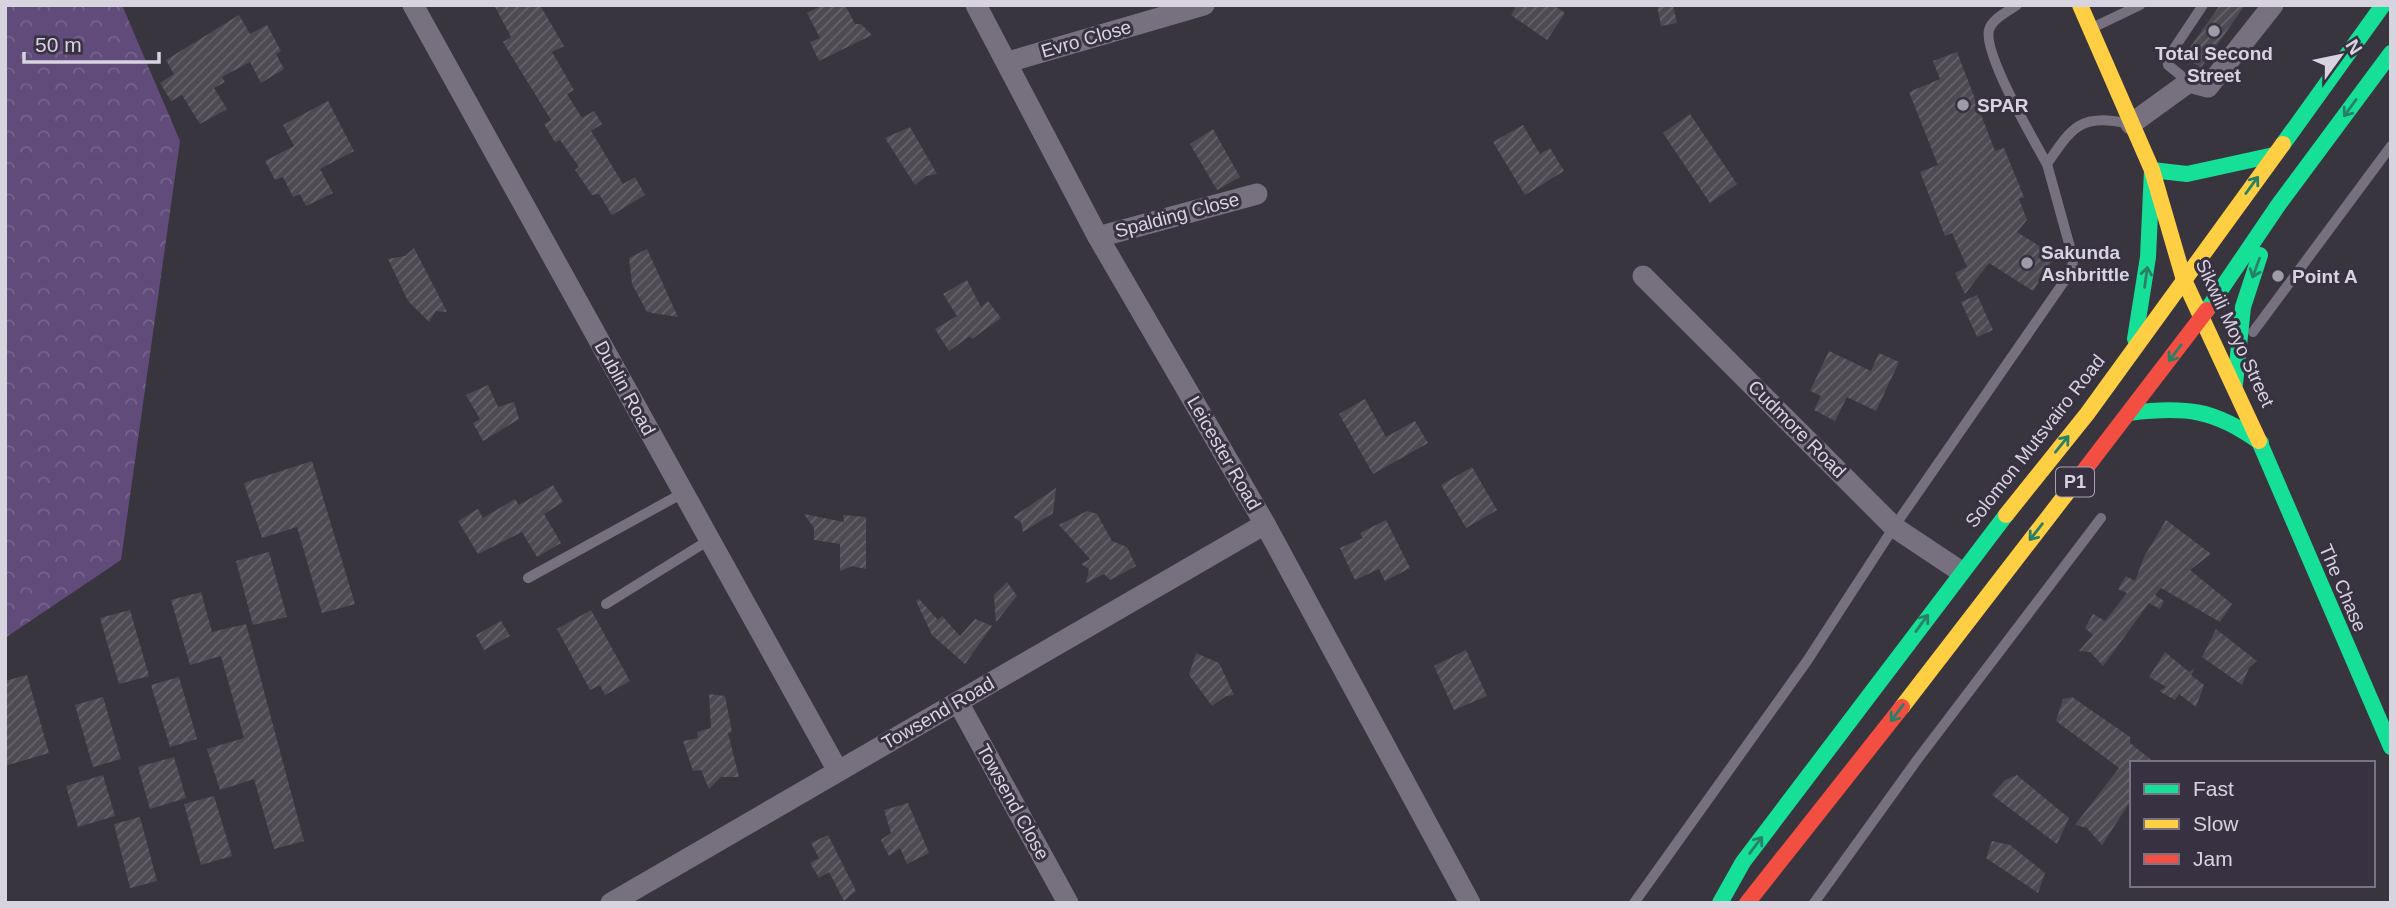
<svg xmlns="http://www.w3.org/2000/svg" width="2396" height="908" font-family="Helvetica,sans-serif">
	<style>
		.forest { fill: url(#forest-crowns) }
		.building { fill: url(#building-hatch) }
		.lines { fill: none; stroke-linecap: round; stroke-linejoin: round }
		.lane { stroke: #76707f; stroke-width: 10 }
		.street { stroke: #76707f; stroke-width: 21 }
		.fast { stroke: #16e098; stroke-width: 16 }
		.slow { stroke: #ffcf43; stroke-width: 16 }
		.jam { stroke: #f24e42; stroke-width: 16 }
		.oneway { stroke: #298069 }
		.poi-dot { fill: #a09ca7; stroke: #383142; stroke-width: 2.5 }
		.labels { text-anchor: middle; dominant-baseline: central; stroke-width: 6; stroke-linejoin: round; paint-order: stroke }
		.shield { fill: #383142; stroke: #a8a3b0; stroke-width: 2 }
		.shield-label { font-size: 18px; font-weight: bold; fill: #d8d4df }
		.street-label { font-size: 19px; fill: #d8d4df; stroke: #383142 }
		.poi-label { font-size: 19px; font-weight: bold; fill: #d8d4df; stroke: #383142; text-anchor: start }
	</style>
	<defs>
		<pattern id="forest-crowns" width="20" height="18" patternUnits="userSpaceOnUse" patternTransform="scale(1.75)"><rect width="20" height="18" fill="#604b7b"/><path d="M2 6a3 3 0 1 1 6 0M12 15a3 3 0 1 1 6 0" fill="none" stroke="#76648d"/></pattern>
		<pattern id="building-hatch" width="6" height="6" patternUnits="userSpaceOnUse" patternTransform="scale(1.75)"><rect width="6" height="6" fill="#4d4a51"/><path d="M-1 1l2-2M0 6l6-6M5 7l2-2" fill="none" stroke="#66636a"/></pattern>
	</defs>
	<rect width="100%" height="100%" fill="#39353e"/>
	<path class="forest" d="M5 5H122L180 141 121 560 5 638Z"/>
	<g class="building">
		<path d="M494 5H540L564 46 552 52 574 90 567 94 582 118 594 111 602 124 591 131 623 184 635 177 645 195 612 215 599 194 592 195 575 170 579 167 560 140 555 142 544 124 551 120 503 42 511 37Z"/>
		<path d="M822 5H845L855 24H861L872 35 819 61 810 42 820 38 807 13Z"/>
		<path d="M1517 5H1553L1565 13 1547 40 1511 15Z"/>
		<path d="M1657 5H1673L1677 23 1661 26Z"/>
		<path d="M2220 5H2245L2201 68 2184 56Z"/>
		<path d="M239 15 250 34 267 25 281 51 276 54 284 69 261 83 250 62 222 77 225 82 214 88 227 109 200 124 182 95 171 101 160 83 174 74 166 60Z"/>
		<path d="M1957 52 1995 151 2004 148 2024 197 2019 199 2027 220 2017 232 2055 256 2033 291 1989 263 1965 294 1955 273 1967 267 1952 233 1945 236 1920 172 1938 165 1909 92 1940 79 1933 61Z"/>
		<path d="M328 101 354 151 320 169 333 193 306 206 300 194 293 197 283 177 275 180 265 161 294 146 283 125Z"/>
		<path d="M1690 114 1737 184 1710 203 1663 133Z"/>
		<path d="M1523 125 1540 154 1550 148 1564 171 1525 195 1493 142Z"/>
		<path d="M910 127 937 174 926 176 915 185 885 138Z"/>
		<path d="M1213 129 1240 177 1217 190 1190 144Z"/>
		<path d="M414 248 447 312 436 311 429 322 408 301 388 259 405 256Z"/>
		<path d="M647 249 678 317 647 312 632 284 629 258Z"/>
		<path d="M967 280 981 307 988 301 1001 318 972 339 970 336 949 351 935 329 957 316 943 294Z"/>
		<path d="M1977 295 1993 330 1977 337 1961 302Z"/>
		<path d="M1829 351 1871 371 1879 353 1899 362 1876 411 1847 397 1835 421 1814 410 1821 396 1810 391Z"/>
		<path d="M488 385 498 407 514 402 519 419 483 441 473 423 480 419 466 395Z"/>
		<path d="M1365 399 1386 437 1415 421 1428 443 1373 474 1339 414Z"/>
		<path d="M312 461 355 604 322 613 297 527 262 538 244 483Z"/>
		<path d="M1472 467 1497 510 1466 528 1441 485Z"/>
		<path d="M553 485 563 502 544 514 561 543 537 557 522 532 478 554 458 521 478 509 483 518 515 499 519 505Z"/>
		<path d="M1056 488 1053 513 1023 532 1021 522 1013 517Z"/>
		<path d="M1087 511 1097 514 1112 541 1127 547 1136 566 1110 580 1104 574 1086 583 1089 569 1081 564 1090 559 1059 525Z"/>
		<path d="M804 514 844 522 843 515 866 517V569L852 566 840 571V544L814 540V528Z"/>
		<path d="M1386 520 1410 568 1385 581 1379 569 1355 580 1340 548 1363 538 1360 533Z"/>
		<path d="M2166 520 2211 554 2190 570 2232 604 2220 622 2161 588 2155 595 2164 601 2160 609 2149 603 2103 666 2090 652 2079 651 2093 635 2085 628 2093 614 2105 621 2127 593 2118 589 2126 576 2135 581 2144 557Z"/>
		<path d="M269 552 287 617 253 625 236 561Z"/>
		<path d="M1007 582 1017 596 996 622 994 595Z"/>
		<path d="M201 592 212 632 246 624 304 841 274 849 254 779 220 790 207 749 244 738 221 656 190 665 171 600Z"/>
		<path d="M919 599 938 620 942 616 960 636 975 619 992 626 965 664 932 635 916 601Z"/>
		<path d="M130 610 149 676 119 684 100 618Z"/>
		<path d="M591 610 630 681 605 695 600 685 590 690 557 629Z"/>
		<path d="M501 621 510 636 484 650 476 635Z"/>
		<path d="M2216 629 2257 661 2249 668 2242 685 2202 657Z"/>
		<path d="M1466 650 1487 696 1454 710 1434 666Z"/>
		<path d="M2165 652 2189 672 2195 668 2191 675 2204 685 2196 707 2179 694 2175 700 2159 691 2166 687 2149 677Z"/>
		<path d="M1196 653 1219 663 1234 695 1226 696 1212 706 1189 675Z"/>
		<path d="M27 675 49 753 5 766V681Z"/>
		<path d="M179 677 197 739 170 747 151 685Z"/>
		<path d="M709 694 725 696 732 732 728 733 739 777H721L709 789 701 770 693 771 683 741 698 738 697 732 711 728Z"/>
		<path d="M103 697 121 759 93 767 75 705Z"/>
		<path d="M2072 697 2130 737V743L2155 763H2132V799L2102 845 2087 828 2075 825 2119 768 2056 721 2063 699Z"/>
		<path d="M174 757 186 798 150 809 138 767Z"/>
		<path d="M103 775 115 816 78 827 66 786Z"/>
		<path d="M2017 775 2069 818 2057 844 1992 795 2005 780Z"/>
		<path d="M214 796 232 856 201 865 184 804Z"/>
		<path d="M908 803 929 853 907 864 900 848 889 856 881 840 891 833 884 810Z"/>
		<path d="M140 817 157 881 130 888 114 824Z"/>
		<path d="M828 835 856 891 844 901 829 872 819 878 810 863 819 858 811 843Z"/>
		<path d="M1992 841 2010 845 2045 873 2038 893 1986 858Z"/>
	</g>
	<g class="lines">
		<g class="lane">
			<path d="M2017 5C2007 12 1992 19 1989 30 1983 53 2034 141 2047 164"/>
			<path d="M2092 28 2140 5"/>
			<path d="M2189 82 2168 65 2167 59 2203 5"/>
			<path d="M2253 332 2391 146"/>
			<path d="M528 578 683 493"/>
			<path d="M606 604 709 540"/>
			<path d="M1634 903 1807 661 1894 527 2072 270 2073 258 2047 164C2071 129 2080 113 2125 123"/>
			<path d="M1814 903 1917 760 2101 518"/>
		</g>
		<g class="street">
			<path d="M413 5 838 771"/>
			<path d="M976 5 1098 237 1265 524 1470 903"/>
			<path d="M1008 62 1204 5"/>
			<path d="M2131 124 2189 82 2208 87 2273 5"/>
			<path d="M1098 237 1257 194"/>
			<path d="M1643 276 1894 527 1960 571"/>
			<path d="M958 702 1068 903"/>
			<path d="M611 903 1265 524"/>
		</g>
		<g class="fast">
			<path d="M2283 144 2383 5"/>
			<path d="M2207 310 2279 204 2391 53"/>
			<path d="M2135 339 2148 257 2152 170 2187 174 2274 155"/>
			<path d="M2235 384 2243 307 2260 255"/>
			<path d="M2129 413C2185 406 2215 409 2261 443"/>
			<path d="M2259 441 2391 747"/>
			<path d="M1720 903 1743 862 2006 515"/>
		</g>
		<g class="slow">
			<path d="M2080 5 2152 170 2184 280 2259 441"/>
			<path d="M2006 515 2087 414 2283 144"/>
			<path d="M1902 707 2070 489"/>
		</g>
		<g class="jam">
			<path d="M2070 489 2207 310"/>
			<path d="M1747 903 1902 707"/>
		</g>
	</g>
	<defs><path id="oneway-shaft" d="M-6 0H5M1.5-3L5.5 0L1.5 3" fill="none" stroke-width="1.6" stroke-linecap="round" stroke-linejoin="round" transform="scale(1.75)"/></defs>
	<g class="oneway">
		<use href="#oneway-shaft" transform="translate(2350 108) rotate(126)"/>
		<use href="#oneway-shaft" transform="translate(2252 185) rotate(-54)"/>
		<use href="#oneway-shaft" transform="translate(2256 268) rotate(110)"/>
		<use href="#oneway-shaft" transform="translate(2146 277) rotate(-82)"/>
		<use href="#oneway-shaft" transform="translate(2175 353) rotate(127)"/>
		<use href="#oneway-shaft" transform="translate(2062 444) rotate(-51)"/>
		<use href="#oneway-shaft" transform="translate(2036 532) rotate(128)"/>
		<use href="#oneway-shaft" transform="translate(1922 623) rotate(-54)"/>
		<use href="#oneway-shaft" transform="translate(1897 713) rotate(127)"/>
		<use href="#oneway-shaft" transform="translate(1756 845) rotate(-53)"/>
	</g>
	<g class="poi-dot">
		<circle cx="2214" cy="31" r="7"/>
		<circle cx="1963" cy="105" r="7"/>
		<circle cx="2027" cy="263" r="7"/>
		<circle cx="2278" cy="276" r="7"/>
	</g>
	<g class="labels">
		<rect class="shield" x="2056" y="467.5" width="38" height="29" rx="5"/>
		<g class="shield-label">
			<text x="2075" y="482">P1</text>
		</g>
		<g class="street-label">
			<text transform="translate(1086 39) rotate(-16)">Evro Close</text>
			<text transform="translate(1177 215) rotate(-15)">Spalding Close</text>
			<text transform="translate(2235 333) rotate(65)">Sikwili Moyo Street</text>
			<text transform="translate(625 388) rotate(61)">Dublin Road</text>
			<text transform="translate(1797 429) rotate(45)">Cudmore Road</text>
			<text transform="translate(2035 441) rotate(-52)">Solomon Mutsvairo Road</text>
			<text transform="translate(1224 453) rotate(60)">Leicester Road</text>
			<text transform="translate(2343 588) rotate(67)">The Chase</text>
			<text transform="translate(938 713) rotate(-30)">Towsend Road</text>
			<text transform="translate(1013 802) rotate(61)">Towsend Close</text>
		</g>
		<g class="poi-label">
			<text x="2214" y="53" text-anchor="middle">Total Second<tspan x="2214" dy="22">Street</tspan></text>
			<text x="1977" y="105">SPAR</text>
			<text x="2041" y="252">Sakunda<tspan x="2041" dy="22">Ashbrittle</tspan></text>
			<text x="2292" y="276">Point A</text>
		</g>
	</g>
	<rect width="2396" height="908" fill="none" stroke="#d8d4df" stroke-width="14"/>
	<rect x="2130" y="761" width="245" height="126" fill="#383142" stroke="#787281" stroke-width="2"/>
	<rect x="2144" y="784" width="35" height="10" fill="#16e098" stroke="#787281" stroke-width="2"/>
	<text x="2193" y="796" font-size="21" fill="#d8d4df">Fast</text>
	<rect x="2144" y="819" width="35" height="10" fill="#ffcf43" stroke="#787281" stroke-width="2"/>
	<text x="2193" y="831" font-size="21" fill="#d8d4df">Slow</text>
	<rect x="2144" y="854" width="35" height="10" fill="#f24e42" stroke="#787281" stroke-width="2"/>
	<text x="2193" y="866" font-size="21" fill="#d8d4df">Jam</text>
	<g transform="translate(2340 56) rotate(57)" stroke="#383142" stroke-width="5" paint-order="stroke">
	<path d="M0-5L12 26L0 18L-12 26Z" fill="#d8d4df"/>
	<text y="-10" font-size="19" font-weight="bold" text-anchor="middle" fill="#d8d4df">N</text>
	</g>
	<path d="M24 52v10h135v-10" fill="none" stroke="#d8d4df" stroke-width="3.5"/>
	<text x="35" y="52" font-size="21" fill="#d8d4df" stroke="#383142" stroke-width="5" paint-order="stroke">50 m</text>
</svg>
